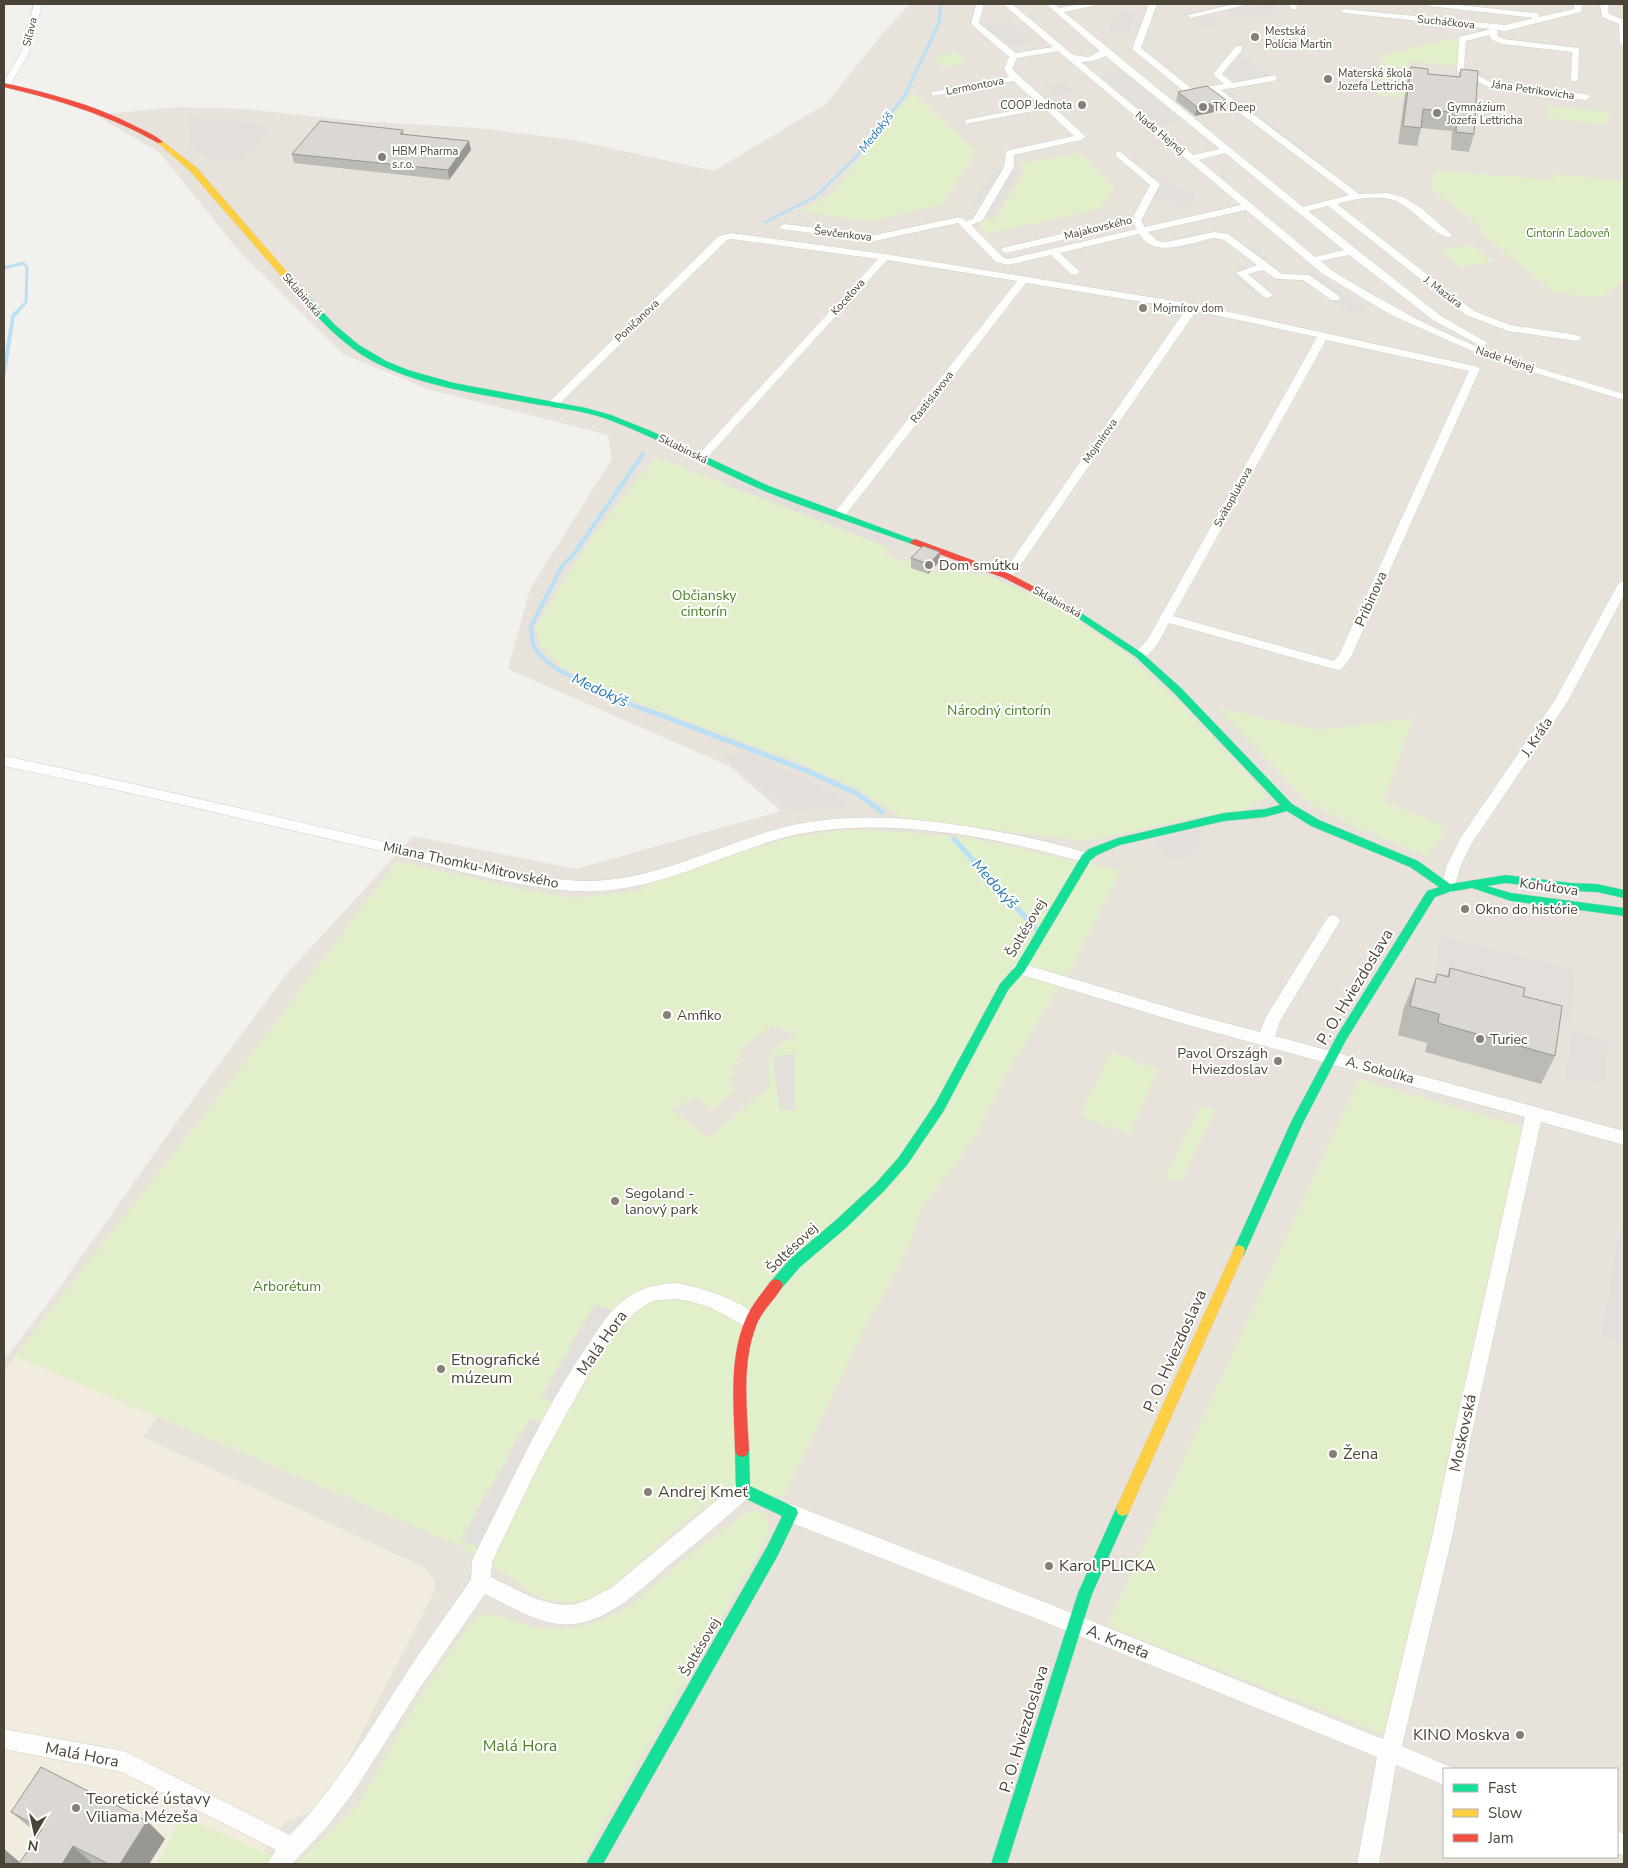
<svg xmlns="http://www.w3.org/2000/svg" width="1628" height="1868" font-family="'Nunito Sans',sans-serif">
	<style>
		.residential { fill: #e8e3da; fill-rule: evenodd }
		.education { fill: #f2ecdf }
		.green { fill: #e2efcb; fill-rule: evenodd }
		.parking { fill: #e3e0dc }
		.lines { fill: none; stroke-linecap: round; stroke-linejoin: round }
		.stream-far2 { stroke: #bae0f5; stroke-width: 3 }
		.stream-far1 { stroke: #bae0f5; stroke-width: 4 }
		.stream { stroke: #bae0f5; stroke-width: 5 }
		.street-casing { stroke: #d1cfca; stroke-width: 1 }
		.fast-casing { stroke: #d4cec3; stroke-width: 1 }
		.slow-casing { stroke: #d4cec3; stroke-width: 1 }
		.jam-casing { stroke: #d4cec3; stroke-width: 1 }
		.street { fill: #fdfdfc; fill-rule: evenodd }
		.fast { fill: #16e098; fill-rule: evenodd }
		.slow { fill: #ffcf43; fill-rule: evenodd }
		.jam { fill: #f24e42; fill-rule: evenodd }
		.wall { fill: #bcbab5 }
		.shaded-wall { fill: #999794 }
		.building { fill: #dbd8d3; stroke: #999794 }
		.poi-dot { fill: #868077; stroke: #fff; stroke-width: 2 }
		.labels { text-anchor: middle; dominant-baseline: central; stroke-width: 4; stroke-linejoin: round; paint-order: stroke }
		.far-street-label { font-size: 11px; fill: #4c4337; stroke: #fff }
		.far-poi-label { font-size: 11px; fill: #4c4337; stroke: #fff; text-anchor: start }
		.far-park-label { font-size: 11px; fill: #497f22; stroke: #fff }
		.far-water-label { font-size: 12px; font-style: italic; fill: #217bb2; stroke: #fff }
		.poi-label { font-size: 14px; fill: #4c4337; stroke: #fff; text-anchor: start }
		.park-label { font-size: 14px; fill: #497f22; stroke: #fff }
		.street-label { font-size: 14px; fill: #4c4337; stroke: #fff }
		.water-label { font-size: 15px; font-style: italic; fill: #217bb2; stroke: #fff }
		.near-street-label { font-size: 16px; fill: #4c4337; stroke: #fff }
		.near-poi-label { font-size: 16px; fill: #4c4337; stroke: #fff; text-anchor: start }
		.near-park-label { font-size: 16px; fill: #497f22; stroke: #fff }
	</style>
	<rect width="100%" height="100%" fill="#f3f1ed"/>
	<path class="residential" d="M910 4H1624V1864H4V1360L49 1302 194 1098 286 975 413 836 576 869 781 811 729 766 508 669 530 589 612 459 608 435 427 389 343 354 240 252 159 152 95 115 178 107 245 109 357 121 478 128 573 140 714 171 826 104 883 33ZM1444 1769H1617V1857H1444Z"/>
	<path class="education" d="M15 1356 157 1417 143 1437 424 1567 434 1580 435 1590 336 1783 314 1810 285 1822 255 1864H4V1371Z"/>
	<g class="green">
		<path d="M1458 37 1457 66 1409 61 1405 98 1377 95 1383 55Z"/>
		<path d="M956 53 967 63 944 68 933 57Z"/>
		<path d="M912 92 977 152 943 204 870 222 801 211 831 195Z"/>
		<path d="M1548 106 1607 112 1610 120H1607V125L1548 118 1545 111H1548Z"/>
		<path d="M1081 153 1114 188 1100 209 986 234 978 224 983 217 995 218 1025 172 1018 164Z"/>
		<path d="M1434 170 1553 180 1554 174 1624 181V280L1602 298 1555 293 1481 233 1480 226 1431 189Z"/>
		<path d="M1471 244 1492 261 1462 268 1440 251Z"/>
		<path d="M656 457 890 548 885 554 904 562 906 560 916 563 911 568 928 574 932 569 942 573 948 566 976 575 983 574 1052 603 1132 657 1183 706 1268 796 1244 811 1202 816 1089 841 907 820 859 790 801 763 611 693 560 666 539 644 536 626 587 544Z"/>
		<path d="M1217 707 1317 730 1413 718 1384 801 1447 828 1428 857 1363 830 1308 802Z"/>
		<path d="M853 829 968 837 1121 871 1072 968 1008 1070 976 1136 920 1211 909 1247 865 1328 784 1495 704 1506 603 1594C580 1604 556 1607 533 1594 526 1590 521 1584 515 1580 496 1569 478 1557 459 1545L15 1356 254 1051 397 861 523 890 577 898 642 890 652 881 788 838ZM772 1025 796 1034 769 1053 770 1086 708 1138 671 1109V1106L679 1107 685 1101 689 1103 697 1097 713 1110 736 1089 727 1080 735 1073 731 1070 739 1063 736 1060 742 1053 739 1050Z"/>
		<path d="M1111 1052 1158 1069 1129 1134 1080 1116Z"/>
		<path d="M1359 1079 1527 1128 1391 1737 1107 1626Z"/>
		<path d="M1200 1106 1215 1110 1180 1182 1166 1177Z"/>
		<path d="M750 1511H759L768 1515V1536L581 1864H295L358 1806 427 1684 471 1622 481 1614 498 1616 535 1627 561 1630 594 1623 628 1608 688 1556 741 1516Z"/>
		<path d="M182 1816 291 1864H157Z"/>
	</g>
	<g class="parking">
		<path d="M1263 4H1278L1272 16H1266L1265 19 1227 15 1229 9H1236Z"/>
		<path d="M1116 10 1136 12 1128 33 1108 30Z"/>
		<path d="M1214 16 1226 25 1206 29 1193 20Z"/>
		<path d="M1011 20 1036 42 1007 47 982 26Z"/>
		<path d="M1247 59 1269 76 1236 83 1228 76 1222 75 1233 61Z"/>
		<path d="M1123 71 1160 102 1183 121 1159 126 1100 76Z"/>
		<path d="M1064 82 1075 91 1054 95 1043 86Z"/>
		<path d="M1229 91 1324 164 1318 165 1223 92Z"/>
		<path d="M187 116 264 125 269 131 241 161 206 157 186 144 191 141Z"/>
		<path d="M997 168 1003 169 979 204 972 203Z"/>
		<path d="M1152 169 1171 186 1195 192 1190 210 1176 208 1177 203 1152 199 1159 185 1145 171Z"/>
		<path d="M1013 170 1020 172 992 219 984 218Z"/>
		<path d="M1203 231 1207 235 1226 233 1242 246 1252 245 1287 275 1312 271 1370 310 1352 315 1308 281H1278L1264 271 1249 274 1275 293 1257 297 1231 273 1252 266V262L1221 237 1208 240 1212 243 1181 251 1153 244 1157 240 1166 243 1173 242 1170 238Z"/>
		<path d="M730 479 838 519 898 543 891 548 727 485Z"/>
		<path d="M743 750 848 799 841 810 792 811 723 759Z"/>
		<path d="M1208 827 1191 858 1170 860 1154 840Z"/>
		<path d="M1441 936 1576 970 1570 1028 1431 993Z"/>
		<path d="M1572 1031 1609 1040 1605 1086 1566 1076Z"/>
		<path d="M795 1054V1110H779L773 1056Z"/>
		<path d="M1620 1229 1624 1231V1344L1601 1336Z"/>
		<path d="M595 1304 621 1313 561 1406 541 1397Z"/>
		<path d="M530 1418 550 1426 487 1551 460 1540Z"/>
	</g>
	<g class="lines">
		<g class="stream-far2">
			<path d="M765 222 815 197 856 157 905 95 939 23 941 4"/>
			<path d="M4 268 23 263 27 267 26 302 16 313"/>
		</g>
		<g class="stream-far1">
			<path d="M4 373 13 316 17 312"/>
			<path d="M643 454 576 551 561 568 531 626 533 645 540 655 555 668 609 696 651 712"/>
		</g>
		<g class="stream">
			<path d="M647 710 805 770 856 793 882 812"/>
			<path d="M954 839 1036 929"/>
		</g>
		<g class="street-casing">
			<g id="street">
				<path d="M34 4H42L29 53 9 87H4V81L21 53Z"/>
				<path d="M976 4H984L979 23 1016 53 1053 47 1003 4H1012L1073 55 1089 57 1100 51 1046 4H1055L1059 8 1081 4H1097L1093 6 1064 12 1303 207 1349 195 1212 92 1196 95 1186 93 1132 49 1149 4H1157L1141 48 1192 89 1224 84 1213 74 1236 46H1242V50L1222 74 1233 83 1274 75 1278 78 1274 81 1221 90 1359 194 1388 193 1403 197 1421 208 1452 235 1451 237C1438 240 1411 206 1396 201 1377 194 1355 199 1337 204L1474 311 1510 325 1577 335 1582 338 1577 341 1508 331 1466 315 1328 206 1308 211 1441 316 1488 343 1483 346 1479 345 1433 320 1349 255 1321 261 1331 270C1384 302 1438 333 1497 354 1538 369 1582 381 1624 394V400L1490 359 1391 315 1323 274 1246 210 1148 232 1158 241 1166 242 1214 232 1228 234 1282 274 1309 275 1339 296 1340 298 1339 300H1331L1303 280 1276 279 1263 270 1248 274 1273 295 1268 298 1264 297 1236 273 1257 265 1224 240 1214 238C1192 242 1155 260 1139 234L1060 253 1080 272 1075 275 1071 274 1051 255 1008 265 996 262 958 223 875 241 781 229 779 227 784 224 875 235 960 217 966 221 973 219 1004 167 1006 151 1074 136 1045 109 965 124V120L1040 105 1013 81 932 96V92L1009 77 1004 69 1009 57 971 24ZM1058 51 1241 205 1145 227 1141 221 1160 184 1119 151 1116 152V156L1150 185 1133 217 1002 248 1001 250 1006 253 1133 223 1137 229 1008 259 1004 258 971 225 982 221 1014 167V155L1081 140 1086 137 1012 69 1017 58ZM1106 56 1115 64 1220 149 1193 155 1081 62 1093 61ZM1225 153 1344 250 1315 257 1199 160Z"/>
				<path d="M1235 4H1250L1191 18 1187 15Z"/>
				<path d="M1290 4H1298L1296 9H1293L1289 7Z"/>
				<path d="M1425 4H1449L1536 13 1539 14V17L1574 9V4H1582L1581 12 1505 31 1497 30 1498 36 1504 39 1579 48 1578 81H1572L1571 79 1572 52 1502 44 1492 40 1489 35 1466 41 1464 68 1494 84 1586 94 1590 97 1586 100 1492 89 1457 71 1459 37 1491 29 1344 13 1340 11 1344 9 1505 25 1534 18 1429 6Z"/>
				<path d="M1600 4H1608L1609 14 1624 20V47L1620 44 1619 24 1602 17Z"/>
				<path d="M731 233 885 254 1193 304 1475 366 1480 369 1351 657 1342 669 1337 670 1169 623C1162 636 1154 655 1139 659L1133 655 1148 639 1317 337 1196 311 1011 579 1007 580 1001 576 1186 309 1026 283 843 518H835L833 515 835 512 1017 281 887 260 705 460H697L695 458 697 456 878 259 731 239 727 240 556 407H548L546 405 548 403 719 236ZM1326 340 1469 371 1339 655 1334 661 1173 616Z"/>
				<path d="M1624 580V595L1568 701 1472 843 1461 865 1453 892 1448 893 1443 892 1441 888 1447 865 1461 837 1555 700 1618 584Z"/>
				<path d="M4 756C130 782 255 812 381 841 444 856 518 879 583 881 651 882 714 847 777 829 843 811 910 817 977 828 1015 834 1054 842 1091 854L1093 858 1091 862 1086 863C995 836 871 813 779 839 714 858 649 894 581 891 515 889 438 865 373 849 250 821 128 791 4 766Z"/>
				<path d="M1333 915 1338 917 1340 921 1280 1021 1275 1036 1624 1131V1145L1541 1122 1470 1442 1453 1533 1402 1746 1451 1767 1453 1769H1444V1785L1396 1765 1379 1864H1357L1377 1757 1047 1623 784 1520 781 1513 784 1506 791 1504 1047 1603 1383 1739 1433 1533 1452 1442 1525 1117 1188 1025 1015 973 1012 969 1015 965 1020 963 1188 1013 1260 1032 1267 1015 1328 917Z"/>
				<path d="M676 1283C696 1286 751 1302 760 1321L757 1327 751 1329 709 1307 689 1301 676 1299 652 1301 634 1313 611 1340 587 1377 539 1464 492 1562 491 1577C516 1589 547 1609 575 1604 588 1601 599 1594 611 1588L736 1484 743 1481 750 1484 753 1490 750 1496C725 1519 700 1540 674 1561 643 1587 604 1629 559 1624 533 1621 508 1605 485 1594L418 1691 353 1793 327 1827 292 1864H267L276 1850 122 1772 4 1749V1729L124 1751 290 1835C335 1788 367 1734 402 1680 424 1645 448 1613 471 1579L472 1561 475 1554C510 1485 542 1413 585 1349 596 1333 607 1313 623 1301 639 1288 655 1284 676 1283Z"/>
				<path d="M1617 1831 1624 1834V1856L1617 1853Z"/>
			</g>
		</g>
		<g class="fast-casing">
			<g id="fast">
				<path d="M301 295H307L335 325 359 345 386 361 408 370 454 383 586 408 611 415 651 431 769 486 920 542 918 544H912C862 526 811 510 762 490 710 467 660 439 607 419 582 410 555 408 529 403 473 393 411 385 362 355 339 340 319 319 301 299Z"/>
				<path d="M1066 603 1142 653 1181 688 1292 804 1319 820 1418 861 1450 884 1506 875 1571 883 1597 884 1624 890V898L1597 892 1571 891 1506 883 1487 886 1511 893 1624 908V916L1511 901 1472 888 1449 892 1435 897 1346 1040 1303 1123 1244 1255 1239 1257 1234 1255 1233 1251 1291 1122 1338 1034 1427 891 1439 887 1410 867 1311 826 1287 811 1265 817 1224 821 1120 845 1097 855 1090 861 1024 972 1008 990 943 1112 907 1165 884 1191 846 1228 800 1267 781 1289 776 1291 771 1289 769 1285 771 1281 790 1259 836 1220 876 1183 899 1157 935 1104 1000 984 1016 966 1082 855 1089 849 1118 838 1224 813 1265 809 1280 805 1173 692 1136 657 1063 608 1061 606Z"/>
				<path d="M742 1443 747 1445 749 1450 750 1486 796 1508 798 1513 778 1555 603 1864H586L768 1545 782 1516 738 1495 736 1490 735 1450 737 1445Z"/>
				<path d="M1123 1502 1128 1504 1130 1509 1092 1594 1007 1864H991L1078 1593 1118 1504Z"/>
			</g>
		</g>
		<g class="slow-casing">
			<g id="slow">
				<path d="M158 141H162L196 167 307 295V299H301L190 171 158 143Z"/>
				<path d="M1239 1245 1244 1247 1245 1251 1128 1514 1123 1516 1118 1514 1116 1509 1118 1504 1233 1251 1234 1247Z"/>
			</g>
		</g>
		<g class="jam-casing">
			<g id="jam">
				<path d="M4 83C48 93 92 104 133 125 143 130 155 135 163 142L158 143C109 115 58 100 4 87Z"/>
				<path d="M915 539 1010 574 1071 606 1066 609 1063 608 1004 578 912 544 910 542Z"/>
				<path d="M776 1279 781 1281 783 1285C776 1299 763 1309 757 1324 741 1362 747 1409 749 1450L747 1455 742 1457 737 1455 735 1450C734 1406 728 1357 747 1316 753 1303 763 1292 771 1281Z"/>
			</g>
		</g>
		<use href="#street" class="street"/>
		<use href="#fast" class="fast"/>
		<use href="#slow" class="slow"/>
		<use href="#jam" class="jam"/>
	</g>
	<g class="wall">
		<path d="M1411 67 1428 74 1459 77 1461 69 1474 134 1469 152 1451 150 1452 131 1421 128 1417 146 1398 144 1406 86Z"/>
		<path d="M1178 92 1224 110 1195 116 1176 101Z"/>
		<path d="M403 130 404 134 471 150 449 180 294 163 292 154Z"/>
		<path d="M940 552 939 562 928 574 911 568V558Z"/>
		<path d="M1450 968 1523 996 1555 1056 1541 1084 1425 1052 1427 1043 1398 1035 1404 1007 1416 978 1434 982 1437 974 1447 976Z"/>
		<path d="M11 1812 147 1821 165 1839 149 1864H4V1849L20 1863 39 1834 33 1830Z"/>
	</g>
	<g class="shaded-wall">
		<path d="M1226 100 1224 110 1195 116 1197 107Z"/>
		<path d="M469 141 471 150 449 180 448 170Z"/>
		<path d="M940 552 939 562 928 574 929 564Z"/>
		<path d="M147 1821 165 1839 149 1864H120Z"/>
		<path d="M73 1846 93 1864H62Z"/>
		<path d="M4 1849 22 1864H4Z"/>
	</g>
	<g class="building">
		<path d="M1411 67 1428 69V74L1460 77 1461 69 1478 71 1474 134 1456 132 1457 113 1423 109 1421 128 1403 126Z"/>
		<path d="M1207 86 1226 100 1197 107 1178 92Z"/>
		<path d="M320 121 403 130 400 134 469 141 448 170 292 154Z"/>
		<path d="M923 546 940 552 929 564 911 558Z"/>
		<path d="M1450 968 1525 988 1523 996 1562 1006 1555 1056 1438 1023 1439 1014 1410 1006 1416 978 1435 983 1437 974 1449 977Z"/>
		<path d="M41 1767 147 1821 120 1864H109L73 1846 62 1864H19L42 1829 11 1812Z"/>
	</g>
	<g class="poi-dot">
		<circle cx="1255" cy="37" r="5"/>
		<circle cx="1328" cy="79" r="5"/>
		<circle cx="1082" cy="105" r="5"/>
		<circle cx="1203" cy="107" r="5"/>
		<circle cx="1437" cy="113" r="5"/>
		<circle cx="382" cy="157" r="5"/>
		<circle cx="1143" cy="308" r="5"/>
		<circle cx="929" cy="565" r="5"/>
		<circle cx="1465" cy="909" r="5"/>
		<circle cx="667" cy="1015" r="5"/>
		<circle cx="1480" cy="1039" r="5"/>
		<circle cx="1278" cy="1061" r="5"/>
		<circle cx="615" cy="1201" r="5"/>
		<circle cx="441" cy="1369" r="5"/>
		<circle cx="1333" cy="1454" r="5"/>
		<circle cx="648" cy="1492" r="5"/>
		<circle cx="1049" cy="1566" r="5"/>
		<circle cx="1520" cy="1735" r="5"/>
		<circle cx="76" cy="1808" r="5"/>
	</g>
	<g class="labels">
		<g class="far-street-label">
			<text transform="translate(1446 22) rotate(6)">Sucháčkova</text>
			<text transform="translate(30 32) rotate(-76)">Siľava</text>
			<text transform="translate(975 86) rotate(-11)">Lermontova</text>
			<text transform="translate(1533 90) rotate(8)">Jána Petrikovicha</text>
			<text transform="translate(1160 133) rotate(40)">Nade Hejnej</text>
			<text transform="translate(1098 228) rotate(-14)">Majakovského</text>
			<text transform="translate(843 234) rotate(7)">Ševčenkova</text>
			<text transform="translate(1443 292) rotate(37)">J. Mazúra</text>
			<text transform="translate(302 295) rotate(49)">Sklabinská</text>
			<text transform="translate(848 297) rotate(-48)">Koceľova</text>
			<text transform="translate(637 321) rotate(-44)">Poničanova</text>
			<text transform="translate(1505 359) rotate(18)">Nade Hejnej</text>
			<text transform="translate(932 397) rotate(-52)">Rastislavova</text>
			<text transform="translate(1100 441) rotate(-55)">Mojmírova</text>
			<text transform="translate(683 449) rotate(26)">Sklabinská</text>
			<text transform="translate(1233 497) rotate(-61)">Svätoplukova</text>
			<text transform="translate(1057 602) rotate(29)">Sklabinská</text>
		</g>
		<g class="far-poi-label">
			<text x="1265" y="31">Mestská<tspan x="1265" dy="13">Polícia Martin</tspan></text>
			<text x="1338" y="73">Materská škola<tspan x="1338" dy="13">Jozefa Lettricha</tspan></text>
			<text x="1072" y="105" text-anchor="end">COOP Jednota</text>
			<text x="1213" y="107">TK Deep</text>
			<text x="1447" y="107">Gymnázium<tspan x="1447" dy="13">Jozefa Lettricha</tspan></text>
			<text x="392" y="151">HBM Pharma<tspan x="392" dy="13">s.r.o.</tspan></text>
			<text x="1153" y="308">Mojmírov dom</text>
		</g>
		<g class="far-park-label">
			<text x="1568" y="233">Cintorín Ľadoveň</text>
		</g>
		<g class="far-water-label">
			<text transform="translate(876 132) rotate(-52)">Medokýš</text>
		</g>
		<g class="poi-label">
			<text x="939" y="565">Dom smútku</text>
			<text x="1475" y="909">Okno do histórie</text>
			<text x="677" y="1015">Amfiko</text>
			<text x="1490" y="1039">Turiec</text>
			<text x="1268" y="1053" text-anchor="end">Pavol Országh<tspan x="1268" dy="16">Hviezdoslav</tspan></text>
			<text x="625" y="1193">Segoland -<tspan x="625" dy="16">lanový park</tspan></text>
		</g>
		<g class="park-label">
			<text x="704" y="595">Občiansky<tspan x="704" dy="16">cintorín</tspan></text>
			<text x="999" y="710">Národný cintorín</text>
			<text x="287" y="1286">Arborétum</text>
		</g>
		<g class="street-label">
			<text transform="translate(1371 599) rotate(-66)">Pribinova</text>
			<text transform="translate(1537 737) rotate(-56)">J. Kráľa</text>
			<text transform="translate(471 865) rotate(12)">Milana Thomku-Mitrovského</text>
			<text transform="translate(1549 887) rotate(8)">Kohútova</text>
			<text transform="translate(1026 928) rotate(-60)">Šoltésovej</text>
			<text transform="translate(1380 1070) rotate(15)">A. Sokolíka</text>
			<text transform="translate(792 1248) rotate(-44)">Šoltésovej</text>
			<text transform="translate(700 1647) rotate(-60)">Šoltésovej</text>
		</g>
		<g class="water-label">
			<text transform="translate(600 690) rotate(25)">Medokýš</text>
			<text transform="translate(995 884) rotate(48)">Medokýš</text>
		</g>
		<g class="near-street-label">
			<text transform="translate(1355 987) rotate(-59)">P. O. Hviezdoslava</text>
			<text transform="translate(602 1343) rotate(-55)">Malá Hora</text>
			<text transform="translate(1175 1351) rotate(-66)">P. O. Hviezdoslava</text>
			<text transform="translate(1463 1433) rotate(-78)">Moskovská</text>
			<text transform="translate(1118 1642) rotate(22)">A. Kmeťa</text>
			<text transform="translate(1024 1729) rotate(-73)">P. O. Hviezdoslava</text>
			<text transform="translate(82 1755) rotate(11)">Malá Hora</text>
		</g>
		<g class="near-poi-label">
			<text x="451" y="1360">Etnografické<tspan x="451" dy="18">múzeum</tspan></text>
			<text x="1343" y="1454">Žena</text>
			<text x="658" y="1492">Andrej Kmeť</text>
			<text x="1059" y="1566">Karol PLICKA</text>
			<text x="1510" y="1735" text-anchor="end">KINO Moskva</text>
			<text x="86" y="1799">Teoretické ústavy<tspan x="86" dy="18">Viliama Mézeša</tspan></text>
		</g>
		<g class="near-park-label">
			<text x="520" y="1746">Malá Hora</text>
		</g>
	</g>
	<rect width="1628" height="1868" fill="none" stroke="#4c4337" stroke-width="10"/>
	<rect x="1443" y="1768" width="175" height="90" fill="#ffffff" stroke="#b7b4af"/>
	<rect x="1453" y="1784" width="25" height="8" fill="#16e098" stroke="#b7b4af"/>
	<text x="1488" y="1793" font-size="15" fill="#4c4337">Fast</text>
	<rect x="1453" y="1809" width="25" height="8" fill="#ffcf43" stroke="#b7b4af"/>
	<text x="1488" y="1818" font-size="15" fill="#4c4337">Slow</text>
	<rect x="1453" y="1834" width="25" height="8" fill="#f24e42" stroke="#b7b4af"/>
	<text x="1488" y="1843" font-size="15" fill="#4c4337">Jam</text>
	<g transform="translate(35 1833) rotate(189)" stroke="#ffffff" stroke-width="4" paint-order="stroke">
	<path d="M0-4L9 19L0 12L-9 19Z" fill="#4c4337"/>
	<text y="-8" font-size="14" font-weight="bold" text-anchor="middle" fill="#4c4337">N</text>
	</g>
</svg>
